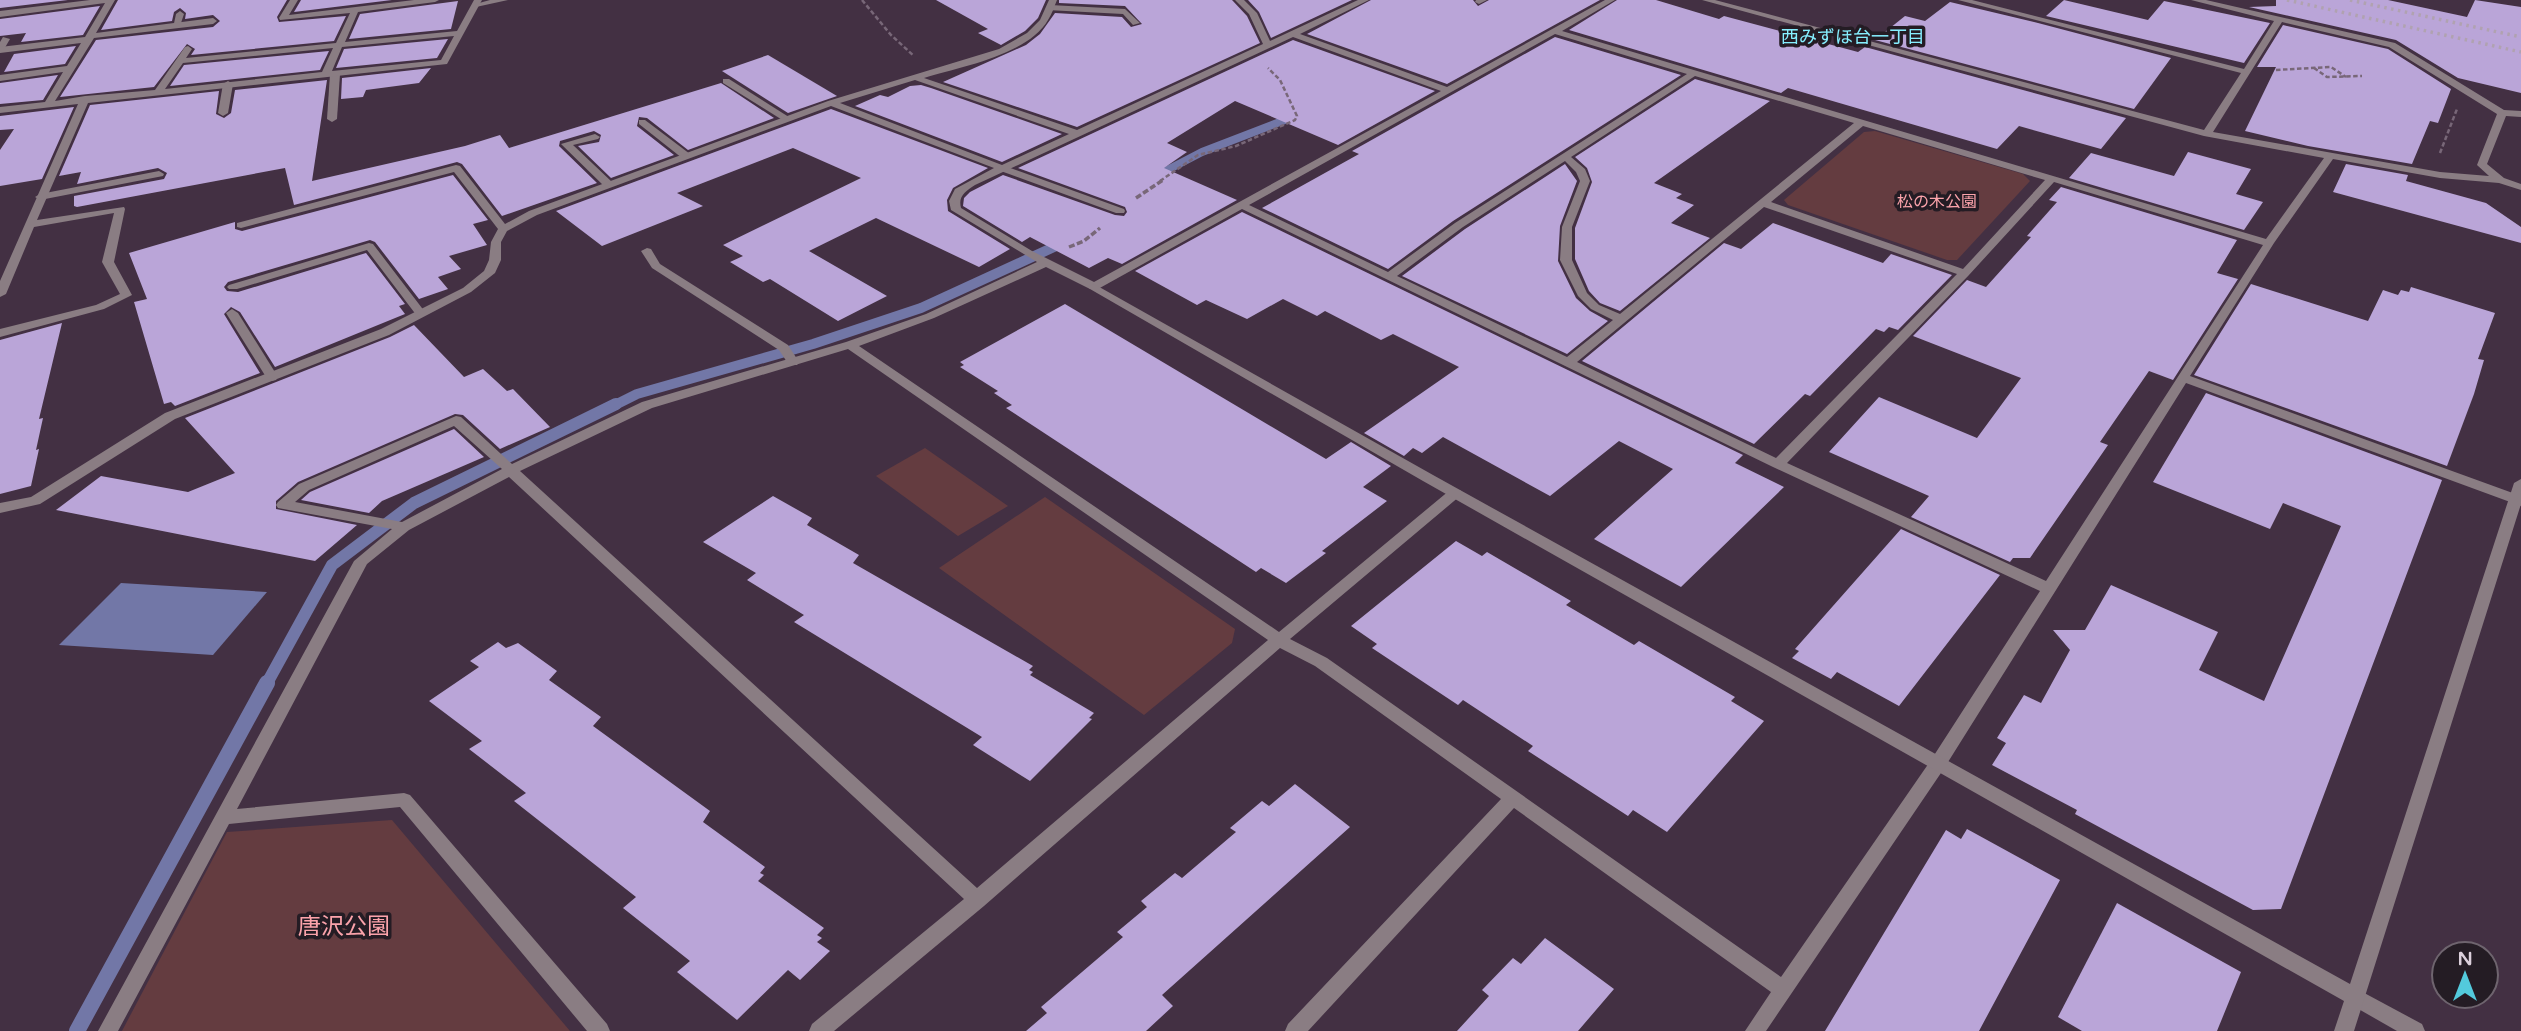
<svg xmlns="http://www.w3.org/2000/svg" width="2521" height="1031" font-family="'Varela Round','Noto Sans JP',sans-serif">
	<style>
		.green { fill: #643c40 }
		.water { fill: #7277a7 }
		.lines { fill: none; stroke-linecap: round; stroke-linejoin: round }
		.stream-far3 { stroke: #7277a7; stroke-width: 8 }
		.stream-far2 { stroke: #7277a7; stroke-width: 10 }
		.stream-far1 { stroke: #7277a7; stroke-width: 12 }
		.stream { stroke: #7277a7; stroke-width: 16 }
		.building { fill: #baa5d8 }
		.path-far1 { stroke: #786778; stroke-width: 2.5; stroke-dasharray: 4.5 2.5; stroke-linecap: butt }
		.path { stroke: #786778; stroke-width: 3.5; stroke-dasharray: 6 2.5; stroke-linecap: butt }
		.service { fill: #8a7d83; fill-rule: evenodd }
		.minor { fill: #8a7d83; fill-rule: evenodd }
		.tertiary { fill: #8a7d83; fill-rule: evenodd }
		.rail { stroke: #b0a2b0; stroke-width: 3.5; stroke-dasharray: 2.5 4.5; stroke-linecap: butt }
		.labels { text-anchor: middle; dominant-baseline: central; stroke-width: 7; stroke-linejoin: round; paint-order: stroke }
		.far-park-label { font-size: 16px; fill: #fba3ab; stroke: #241c24 }
		.far-neighbourhood-label { font-size: 18px; fill: #86efff; stroke: #241c24 }
		.near-park-label { font-size: 23px; fill: #fba3ab; stroke: #241c24 }
	</style>
	<rect width="100%" height="100%" fill="#433043"/>
	<g class="green">
		<path d="M1875 131 2023 174 2030 181 1957 260H1947L1788 205 1784 200 1864 132Z"/>
		<path d="M925 448 1008 506 958 536 876 476Z"/>
		<path d="M1045 497 1235 629 1232 643 1144 715 939 568Z"/>
		<path d="M392 820 570 1031H122L227 832Z"/>
	</g>
	<path class="water" d="M121 583 267 592 213 655 59 645Z"/>
	<g class="lines">
		<path class="stream-far3" d="M1152 178 1202 152 1290 118 1288 113"/>
		<path class="stream-far2" d="M613 406 637 394 813 344 921 308 1067 241"/>
		<path class="stream-far1" d="M266 685 332 565 414 503 616 404"/>
		<path class="stream" d="M77 1031 267 683"/>
	</g>
	<g class="building">
		<path d="M0 0H68L0 8Z"/>
		<path d="M118 0H287L277 17 279 22 346 16 334 41 191 55 195 49 187 44 154 87 60 97 96 40 213 27 220 21 213 15 185 19 186 13 180 8 174 12 172 21 101 30Z"/>
		<path d="M301 0H392L294 12Z"/>
		<path d="M936 0H1046L1038 18 1025 31 1001 45 978 33 988 29Z"/>
		<path d="M1059 0H1232L1247 16 1260 43 1077 127 943 82 1026 45 1040 34 1055 13 1122 17 1131 27 1142 24 1125 6 1059 3Z"/>
		<path d="M1248 0H1352L1271 38 1259 12Z"/>
		<path d="M1371 0H1473L1478 6 1489 0H1600L1447 84 1307 34Z"/>
		<path d="M1617 0H1656L1719 19 1724 16 1858 52 1865 47 2126 118 2101 149 2019 126 1997 149 1788 88 1781 93 1569 30Z"/>
		<path d="M2064 0 2148 20 2164 1 2270 23 2244 63 2046 16Z"/>
		<path d="M2276 0H2388L2467 17 2475 0 2521 7V93L2458 78 2396 40 2249 7 2276 6Z"/>
		<path d="M458 1 451 29 349 39 360 14Z"/>
		<path d="M1950 2 2038 23 2171 58 2134 109 1875 40 1905 16 1925 21Z"/>
		<path d="M100 6 83 35 21 42 26 33 0 36V19Z"/>
		<path d="M2283 25 2388 49 2451 89 2438 123 2430 121 2412 164 2308 146 2245 131 2276 67H2257Z"/>
		<path d="M1555 37 1681 75 1453 221 1388 269 1262 208 1359 154 1352 151Z"/>
		<path d="M448 39 437 58 336 68 344 49Z"/>
		<path d="M1293 40 1435 91 1338 145 1235 101 1167 143 1187 152 1164 168 1237 200 1122 264 1108 258 1089 268 1030 237 1022 242 963 206 964 198 970 192 1003 175 1115 215 1124 216 1127 212 1125 207 1018 168Z"/>
		<path d="M76 46 65 64 4 72 14 54Z"/>
		<path d="M329 51 320 70 170 86 184 65Z"/>
		<path d="M768 55 837 96 788 113 722 71Z"/>
		<path d="M431 68 419 83 366 90 363 97 341 99 342 78Z"/>
		<path d="M58 75 43 100 0 104V83Z"/>
		<path d="M1695 79 1770 101 1654 183 1682 194 1676 198 1694 205 1671 223 1710 238 1620 311 1600 303 1589 291 1575 259V228L1592 182 1587 168 1575 157Z"/>
		<path d="M327 80 312 181 465 146 500 135 509 148 721 83 774 118 688 150 647 118 639 117 637 126 674 155 611 178 578 146 599 142 601 135 594 131 560 141 559 146 597 183 502 216 462 164 457 162 294 205 285 168 77 207 74 206V196L164 179 167 173 158 168 77 184 81 172 59 176 90 105 219 91 216 114 224 118 231 113 235 90Z"/>
		<path d="M921 85 931 88 1062 134 1002 162 855 106 880 95 888 97 910 86Z"/>
		<path d="M74 107 42 179 0 186V150L14 129 0 130V116Z"/>
		<path d="M831 109 988 168 953 188 947 200 948 211 1010 249 979 267 876 218 809 251 887 296 838 321 770 279 763 282 730 262 743 256 723 245 861 178 793 148 677 193 703 206 602 246 556 211Z"/>
		<path d="M2188 152 2251 169 2236 194 2263 202 2244 230 2069 178 2091 153 2174 176Z"/>
		<path d="M1565 164 1577 181 1560 226 1558 261 1576 298 1590 311 1608 321 1567 354 1402 276 1465 229Z"/>
		<path d="M2346 164 2408 175 2406 181 2486 203 2521 227V243L2333 192Z"/>
		<path d="M453 175 488 220 473 224 487 245 449 256 461 269 438 277 448 289 419 299 375 242 370 240 228 282 224 287 227 291 238 292 366 253 405 304 399 306 405 314 275 367 240 312 231 307 224 314 260 373 175 406 171 402 164 404 134 302 147 299 129 253 235 222V229L242 231Z"/>
		<path d="M2061 187 2237 240 2217 273 2238 279 2173 380 2149 371 2100 442 2108 445 2030 558H2013L2010 562 1911 517 1929 496 1829 452 1879 397 1977 438 2021 378 1913 336 1967 280 1986 287 2031 237 2027 236 2057 202 2049 200Z"/>
		<path d="M1242 212 1743 455 1735 463 1784 487 1681 587 1594 539 1673 469 1619 441 1550 496 1443 437 1422 453 1413 448 1404 456 1364 433 1459 367 1393 334 1381 340 1325 311 1317 316 1283 299 1247 319 1206 300 1197 305 1135 271Z"/>
		<path d="M1773 223 1883 263 1891 254 1952 275 1898 330 1889 327 1884 332 1876 329 1810 396 1805 394 1754 444 1582 361 1724 243 1741 249Z"/>
		<path d="M2251 284 2368 321 2383 290 2398 295 2401 290 2409 292 2411 287 2495 313 2478 359 2484 360 2474 394 2447 466 2194 375Z"/>
		<path d="M1065 304 1326 459 1351 442 1391 466 1363 487 1387 501 1322 551 1326 553 1286 583 1261 568 1256 572 1006 408 1012 405 994 393 998 391 960 367 964 365 960 362Z"/>
		<path d="M62 323 39 419 43 418 36 450 39 449 31 486 0 494V340Z"/>
		<path d="M414 325 464 377 483 369 507 391 513 389 550 427 500 449 463 415 455 414 298 482 276 501V509L357 525 315 561 56 510 101 476 188 492 235 473 185 418 390 337Z"/>
		<path d="M2206 393 2442 480 2281 909 2253 910 2075 814 2077 810 1992 765 2006 743 1997 738 2024 695 2041 703 2070 650 2053 630H2085L2111 585 2218 632 2199 670 2264 701 2341 526 2283 503 2270 529 2153 482Z"/>
		<path d="M454 429 484 457 382 501 369 513 301 500 310 492Z"/>
		<path d="M773 496 812 518 807 525 859 555 853 563 1033 666 1029 670 1033 672 1030 675 1094 713 1089 718 1092 719 1030 781 973 745 982 737 794 622 804 615 747 580 756 573 703 542Z"/>
		<path d="M1901 529 2000 575 1899 706 1837 672 1831 679 1792 658 1799 651 1795 649Z"/>
		<path d="M1456 541 1482 556 1487 552 1571 601 1566 605 1634 645 1639 641 1735 697 1731 701 1764 721 1667 832 1633 810 1628 816 1528 751 1533 746 1463 700 1458 705 1372 648 1377 644 1351 626Z"/>
		<path d="M498 642 506 648 518 643 557 671 549 680 601 717 593 726 710 811 703 822 765 867 760 873 764 875 758 881 824 928 817 935 822 938 817 942 830 951 800 980 788 970 737 1020 677 972 690 961 623 908 636 897 514 801 526 793 469 749 482 741 429 701 479 667 470 661Z"/>
		<path d="M1295 784 1350 827 1162 995 1173 1006 1146 1031H1026L1047 1013 1041 1007 1123 937 1117 932 1147 907 1141 901 1175 873 1182 878 1236 832 1230 828 1262 801 1269 806Z"/>
		<path d="M1967 829 2060 880 1979 1031H1825L1946 830 1961 839Z"/>
		<path d="M2117 903 2241 972 2217 1031H2082L2058 1017Z"/>
		<path d="M1545 938 1614 989 1578 1031H1457L1489 996 1482 990 1513 958 1521 964Z"/>
	</g>
	<g class="lines">
		<g class="path-far1">
			<path d="M862 0 891 35 914 56"/>
			<path d="M2314 68 2327 77 2362 76"/>
			<path d="M2276 70 2331 67 2346 77"/>
			<path d="M2440 153 2457 109"/>
			<path d="M1160 181 1198 155 1236 146 1295 120 1297 116 1280 80 1268 68"/>
		</g>
		<g class="path">
			<path d="M1136 198 1163 180"/>
			<path d="M1069 247 1084 241 1100 228"/>
		</g>
		<g class="service">
			<path d="M490 0H508L476 7 472 5Z"/>
			<path d="M1476 0H1487L1479 4 1475 2Z"/>
			<path d="M1050 5 1125 9 1140 23 1133 25 1123 14 1047 10 1046 8Z"/>
			<path d="M180 11 184 14 180 26 173 28 176 14Z"/>
			<path d="M3 37 10 39 3 51 0 52V42Z"/>
			<path d="M335 71 340 74 337 119 332 122 327 119 330 74Z"/>
			<path d="M723 79H729L792 119 784 121 723 83Z"/>
			<path d="M228 81 233 84 228 113 223 116 218 113 223 84Z"/>
			<path d="M639 120H645L690 154V158H682L639 124Z"/>
			<path d="M595 134 600 137 598 139 573 145 612 182V186H604L561 144Z"/>
			<path d="M1002 165 1124 209 1125 211 1124 213H1116L998 170 997 168Z"/>
			<path d="M159 171 164 174 163 176 40 200 35 197 40 194Z"/>
			<path d="M369 243 373 244 425 312V316H417L367 250 237 289H229L227 287 229 285Z"/>
			<path d="M647 248 651 249 660 264 788 345 799 362 797 365H789L779 350 652 268 641 251Z"/>
			<path d="M232 309 238 313 278 377 276 380 272 381 266 377 226 313Z"/>
		</g>
		<g class="minor">
			<path d="M90 0H115L96 33 213 18 217 21 213 24 94 38 55 101 85 96 155 90 185 47 188 46 192 49 186 58 336 43 350 13 280 20 279 18 290 0H298L289 15 414 0H439L435 2 358 12 345 42 457 31 474 0H482L447 64 88 103 37 220 124 207 125 209 114 262 132 295 104 309 0 337V329L96 305 120 294 102 262 114 213 34 227 6 294 0 297V281L78 104 0 113V107L45 102 63 72 0 81V75L67 66 81 43 0 53V47L85 37 105 3 0 17V11ZM454 36 441 60 332 71 342 47ZM333 48 322 72 165 89 183 63Z"/>
			<path d="M1049 0H1057C1054 7 1052 14 1048 20 1028 55 960 67 924 78L1077 130 1263 44 1249 14 1235 0H1244L1257 13 1270 41 1358 0H1369L1300 34 1447 87 1605 0H1615L1562 31 2266 239 2324 158 2204 136 1702 0H1715L2204 130 2241 73 1958 0H1972L2244 69 2274 21 2191 0H2206L2395 43 2504 110 2521 111V117L2506 116 2487 164 2504 178 2521 184V190L2499 183 2440 178 2333 159 2274 243 2190 376 2521 496V506L2186 383 1943 770 1766 1031H1745L1771 992 1514 808 1308 1031H1285L1288 1024 1501 799 1315 666 1280 648 984 906 834 1031H809L812 1024 964 899 509 477 409 530 367 564 237 809 404 793 410 795 607 1024 610 1031H587L400 807 229 824 118 1031H98L354 561 392 529 278 508 276 505 278 502 299 484 456 416 461 417 512 464 642 402 846 342 926 314 1037 262 951 210 949 201 955 189 994 168 831 106 537 215 507 231 501 242V260L495 273 471 292 389 335 175 419 40 504 0 513V503L31 497 165 413 381 329 463 288 484 271 489 260 491 242 498 229 454 172 241 228 237 227V223L456 165 460 166 505 224 529 211 828 101 999 49 1027 33 1040 20ZM2282 22 2389 47 2497 114 2477 165 2489 176 2440 172 2213 132ZM1555 34 1687 74 1455 223 1388 272 1249 205ZM1293 37 1441 91 1094 282 1032 251 961 208C958 196 965 192 975 185ZM1695 76 1854 123 1620 314 1599 305 1587 293 1572 260V227L1590 181 1585 169 1571 157ZM915 80 1069 134 1002 165 840 103ZM1863 126 2045 180 1963 269 1771 202ZM1565 161 1576 172 1580 181 1562 227 1560 260 1578 296 1591 309 1613 320 1567 357 1397 276 1463 227ZM2054 182 2263 245 2046 581 1787 463 1969 275ZM1764 207 1957 274 1776 458 1577 362ZM1242 209 1773 467 2040 591 1931 760 1781 977 1327 658 1290 639 1460 496 1462 493 1460 490H1450L1279 632 859 346 934 318 1046 267 1090 289H1098ZM848 349 1268 640 977 888 520 471 652 408ZM454 426 502 469 402 522 295 502 309 490Z"/>
			<path d="M2355 988 2422 1024 2425 1031H2397L2348 1003 2345 997 2348 991Z"/>
		</g>
		<path class="tertiary" d="M1094 284 1433 475 2350 984 2514 483 2521 479V504L2354 1031H2334L2344 1001 1423 481 1090 289 1088 287Z"/>
		<g class="rail">
			<path d="M2287 0 2521 52"/>
			<path d="M2350 0 2521 37"/>
		</g>
	</g>
	<g class="labels">
		<g class="far-park-label">
			<text x="1937" y="202">松の木公園</text>
		</g>
		<g class="far-neighbourhood-label">
			<text x="1853" y="37">西みずほ台一丁目</text>
		</g>
		<g class="near-park-label">
			<text x="344" y="927">唐沢公園</text>
		</g>
	</g>
	<g transform="translate(2465 975)"><circle r="33" fill="#241c24" stroke="#6e646e" stroke-width="2"/>
	<path d="M0-5L12 26L0 18L-12 26Z" fill="#53cadc"/>
	<text y="-10" font-size="19" font-weight="bold" text-anchor="middle" fill="#dcd0dc">N</text>
	</g>
</svg>
